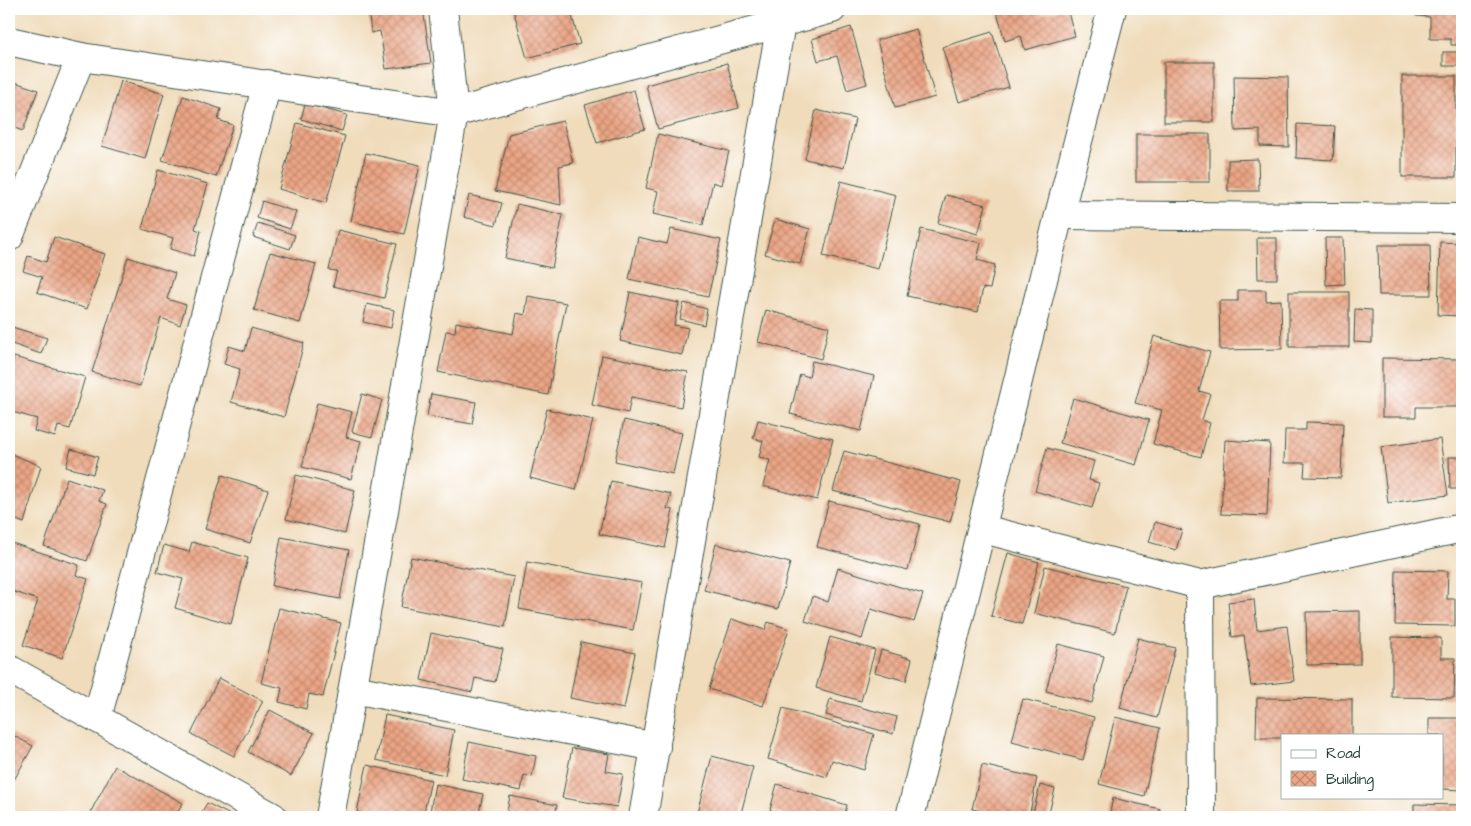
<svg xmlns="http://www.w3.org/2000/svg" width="1471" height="826" font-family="'Architects Daughter',sans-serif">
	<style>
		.building { fill: url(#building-cross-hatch) }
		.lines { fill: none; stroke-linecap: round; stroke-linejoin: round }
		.minor-casing { stroke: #3e5548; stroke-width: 30 }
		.minor { stroke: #fff; stroke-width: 28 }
	</style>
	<defs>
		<pattern id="building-cross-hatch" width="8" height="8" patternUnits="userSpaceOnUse" patternTransform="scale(1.25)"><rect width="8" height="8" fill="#eca585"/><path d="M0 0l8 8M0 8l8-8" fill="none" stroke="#bf886e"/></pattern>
	</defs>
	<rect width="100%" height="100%" fill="#fff"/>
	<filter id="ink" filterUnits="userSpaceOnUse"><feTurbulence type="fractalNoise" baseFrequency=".02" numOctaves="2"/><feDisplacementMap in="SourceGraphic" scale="10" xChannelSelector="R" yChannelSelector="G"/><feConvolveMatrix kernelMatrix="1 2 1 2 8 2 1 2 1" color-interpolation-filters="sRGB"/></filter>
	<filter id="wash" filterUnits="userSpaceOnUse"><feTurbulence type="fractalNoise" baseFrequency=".0096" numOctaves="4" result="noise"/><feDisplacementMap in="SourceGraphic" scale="20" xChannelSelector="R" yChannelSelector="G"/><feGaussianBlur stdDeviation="1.12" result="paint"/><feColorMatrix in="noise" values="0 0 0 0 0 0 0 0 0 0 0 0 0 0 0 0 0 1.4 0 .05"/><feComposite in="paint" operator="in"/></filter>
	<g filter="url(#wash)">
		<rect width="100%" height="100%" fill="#f0dcbb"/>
		<g id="blocks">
			<g class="building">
				<path d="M288 9H315L314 14Z"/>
				<path d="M368 9H423L431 63 386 69 380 31 371 33Z"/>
				<path d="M513 9H570L580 44 527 58Z"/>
				<path d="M996 9H1041L1042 14 1061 9H1067L1075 36 1025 50 1021 36 1005 41Z"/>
				<path d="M1416 9H1462V45H1451V39H1430V17L1416 16Z"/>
				<path d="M851 27 867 84 847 90 837 56 818 61 812 39Z"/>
				<path d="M916 29 935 97 895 108 877 40Z"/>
				<path d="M992 32 1009 87 959 102 942 47Z"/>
				<rect x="1443" y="52" width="19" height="14"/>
				<rect x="1164" y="62" width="50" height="60"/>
				<path d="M727 63 739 108 658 129 646 85Z"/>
				<path d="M1234 76 1288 77 1289 147 1260 146V130L1235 131Z"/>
				<rect x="1402" y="76" width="54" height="101"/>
				<path d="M9 80 38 90 23 131 9 126Z"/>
				<path d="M121 81 164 94 145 159 102 146Z"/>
				<path d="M634 90 645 129 597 143 585 105Z"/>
				<path d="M183 96 221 109 218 120 233 125 216 177 162 160Z"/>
				<path d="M305 104 347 115 342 131 301 119Z"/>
				<path d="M816 110 855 119 844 168 805 159Z"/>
				<path d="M563 121 573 163 559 166 561 205 495 191 509 134Z"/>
				<path d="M297 123 345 136 326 203 279 189Z"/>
				<path d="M1297 124 1335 126 1333 160 1296 158Z"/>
				<path d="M658 134 729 151 721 185 713 182 703 225 653 214 658 191 646 188Z"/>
				<rect x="1136" y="134" width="74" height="48"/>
				<path d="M366 153 420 165 404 234 351 221Z"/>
				<path d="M1258 159 1259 191H1228V160Z"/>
				<path d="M158 170 208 184 195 229 201 231 194 256 170 249 173 238 142 229Z"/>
				<path d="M841 181 896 195 878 269 823 256Z"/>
				<path d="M469 195 502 203 496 225 464 217Z"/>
				<path d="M946 195 986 205 978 234 938 223Z"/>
				<path d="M262 201 296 212 290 229 257 218Z"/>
				<path d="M517 204 563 215 552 268 505 258Z"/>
				<path d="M775 219 810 229 800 264 765 254Z"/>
				<path d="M258 223 295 235 290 249 253 237Z"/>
				<path d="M671 229 721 240 708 297 629 279 638 237 667 244Z"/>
				<path d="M921 229 981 243 977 260 995 265 990 289 983 288 978 312 907 296Z"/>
				<path d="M338 230 397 244 384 298 333 286 337 271 329 270Z"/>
				<path d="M54 237 105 254 87 309 37 292 42 277 23 271 28 256 46 262Z"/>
				<path d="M1257 238H1277V279H1258Z"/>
				<path d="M1325 238H1343L1345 284 1326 285Z"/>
				<path d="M1440 242 1462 243V316L1438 315Z"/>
				<path d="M1378 245H1430L1431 295H1379Z"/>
				<path d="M270 252 316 264 300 323 254 310Z"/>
				<path d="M128 257 175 273 167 299 186 305 180 325 161 318 140 386 92 372Z"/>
				<path d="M1238 290H1266V301L1281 300 1282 349 1220 350 1219 301H1238Z"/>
				<path d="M630 292 679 303 674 325 688 328 682 355 620 341Z"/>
				<rect x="1289" y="292" width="60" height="55"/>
				<path d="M528 296 566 303 548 395 438 372 446 331 455 332 456 322 513 334 517 313 525 315Z"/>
				<path d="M684 303 707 309 704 325 680 319Z"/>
				<path d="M367 304 394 310 391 328 363 322Z"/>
				<path d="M1355 309 1372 310V343L1354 342Z"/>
				<path d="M766 310 829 327 821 359 758 342Z"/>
				<path d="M9 326 47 338 41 354 9 343Z"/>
				<path d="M251 328 304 343 284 417 231 402 240 369 224 364 229 346 245 351Z"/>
				<path d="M1154 336 1210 352 1199 391 1210 394 1202 420 1210 423 1201 457 1153 444 1162 410 1135 403Z"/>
				<path d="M602 355 688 372 681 407 631 397 628 413 592 405Z"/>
				<path d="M14 357 85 377 70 429 58 426 55 437 34 431 37 419 9 411V376Z"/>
				<path d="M1382 358 1460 359V407H1416V417H1382Z"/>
				<path d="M812 361 874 376 861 431 790 414 800 374 809 377Z"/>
				<path d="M362 394 382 400 372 437 352 432Z"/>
				<path d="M431 394 476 402 472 424 427 416Z"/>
				<path d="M1073 398 1149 420 1136 465 1060 443Z"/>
				<path d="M317 403 352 412 346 437 361 441 351 479 302 467Z"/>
				<path d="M547 409 593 420 576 490 530 478Z"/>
				<path d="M624 420 682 433 673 474 615 461Z"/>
				<path d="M758 420 833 439 817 500 763 486 770 460 759 457 763 441 753 438Z"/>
				<path d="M1306 422 1343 423 1341 478 1304 477 1305 463H1284L1285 430H1306Z"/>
				<path d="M1440 439 1448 495 1388 503 1381 447Z"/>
				<path d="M1225 440 1270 443 1267 516 1221 514Z"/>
				<path d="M1047 448 1094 461 1089 480 1099 483 1092 508 1035 491Z"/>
				<path d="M71 449 98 457 93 474 66 467Z"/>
				<path d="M844 451 961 482 950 522 833 491Z"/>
				<path d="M9 453 41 466 24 523 9 517Z"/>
				<path d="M1449 457H1462V489H1450Z"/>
				<path d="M222 475 268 490 250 543 205 529Z"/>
				<path d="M296 475 355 490 345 534 286 519Z"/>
				<path d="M67 478 103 490 99 501 107 504 87 561 44 546Z"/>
				<path d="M611 481 671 494 667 509 673 510 665 548 599 534Z"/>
				<path d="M829 501 920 524 908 570 817 547Z"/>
				<path d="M1155 522 1182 530 1176 550 1149 542Z"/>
				<path d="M281 537 349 550 340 599 272 586Z"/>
				<path d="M9 542 79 565 76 575 88 579 62 658 23 645 38 600 9 590Z"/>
				<path d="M192 542 248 558 231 624 175 608 183 579 157 572 164 545 189 552Z"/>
				<path d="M716 544 790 563 778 609 704 590Z"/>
				<path d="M1008 553 1039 562 1022 624 991 616Z"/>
				<path d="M411 557 514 577 505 627 401 607Z"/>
				<path d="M527 562 642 583 633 630 519 609Z"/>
				<path d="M1045 566 1126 586 1115 633 1034 613Z"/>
				<path d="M838 568 923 594 914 622 871 609 862 639 805 621 813 596 828 602Z"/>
				<path d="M1396 570 1448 571 1447 599H1455V626L1395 625Z"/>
				<path d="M1254 599 1257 630 1287 626 1294 681 1251 686 1244 635 1232 637 1228 602Z"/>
				<path d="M279 608 341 623 323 697 309 694 306 709 279 702 282 688 261 683Z"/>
				<path d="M1360 611V664L1307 665 1306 612Z"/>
				<path d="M732 619 765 630 768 622 789 629 763 706 709 689Z"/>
				<path d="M431 633 503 649 495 682 475 678 472 692 421 680Z"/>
				<path d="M830 637 875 650 861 701 816 688Z"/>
				<path d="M1392 637 1441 638V658H1455L1454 698 1392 697Z"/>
				<path d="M1138 638 1175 648 1157 718 1120 708Z"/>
				<rect x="1460" y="638" width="2" height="35"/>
				<path d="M581 642 635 653 624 709 570 698Z"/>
				<path d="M1058 644 1104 656 1092 703 1046 691Z"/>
				<path d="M881 650 912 659 906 681 875 672Z"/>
				<path d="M219 678 263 701 234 756 191 734Z"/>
				<path d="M1257 698 1352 699V735H1282V738H1256Z"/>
				<path d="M830 699 897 717 893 734 826 715Z"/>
				<path d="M1023 699 1094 717 1083 760 1012 741Z"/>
				<path d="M783 708 874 734 864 770 832 760 827 777 768 759Z"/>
				<path d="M270 710 314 733 291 776 248 752Z"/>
				<path d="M385 715 454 730 445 775 376 760Z"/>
				<path d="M1115 717 1160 728 1144 796 1099 784Z"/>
				<path d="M1429 718H1462V790L1442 789V735H1429Z"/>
				<path d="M9 733 33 746 9 789Z"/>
				<path d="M469 742 536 756 532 777 524 775 521 791 462 779Z"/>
				<path d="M572 748 609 754 606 771 623 774 617 807 562 798Z"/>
				<path d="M712 756 753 767 740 817H696Z"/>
				<path d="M367 765 431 780 423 817H379L357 812Z"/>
				<path d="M982 765 1037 778 1029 817H1009L972 809Z"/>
				<path d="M115 766 183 803 175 817H88Z"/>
				<path d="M435 784 483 794 478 817H429Z"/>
				<path d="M777 784 847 805 844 817H786V815L770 810Z"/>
				<path d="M1040 785 1055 789 1048 817H1032Z"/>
				<path d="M510 796 557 805 555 817H506Z"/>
				<path d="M1113 798 1160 809 1158 817H1109Z"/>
				<path d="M207 803 234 817H199Z"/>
				<path d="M1414 804 1462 805V817H1414Z"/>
			</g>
		</g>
	</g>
	<g filter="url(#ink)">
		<use href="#blocks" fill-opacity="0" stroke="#3e5548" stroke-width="1"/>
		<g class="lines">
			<g class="minor-casing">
				<g id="minor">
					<path d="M9 41 81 57 454 113 832 9"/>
					<path d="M1059 215 1462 218"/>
					<path d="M9 237 81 57"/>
					<path d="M983 529 1200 585 1462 528"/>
					<path d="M1200 585 1201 817"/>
					<path d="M9 669 273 817"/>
					<path d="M353 689 656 747"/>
					<path d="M97 718 267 84"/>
					<path d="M330 817 454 113 443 9"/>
					<path d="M643 817 781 23"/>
					<path d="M910 817 1059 215 1112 9"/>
				</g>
			</g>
			<use href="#minor" class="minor"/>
		</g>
	</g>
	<rect width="1471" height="826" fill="none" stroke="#fff" stroke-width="30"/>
	<rect x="1281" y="734" width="162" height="65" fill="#ffffff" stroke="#a5b1ae"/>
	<rect x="1291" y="750" width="25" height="8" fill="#ffffff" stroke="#a5b1ae"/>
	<text x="1326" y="758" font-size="15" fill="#1f3d34">Road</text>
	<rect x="1291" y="771" width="25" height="15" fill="url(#building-cross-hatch)" stroke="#a5b1ae"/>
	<text x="1326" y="784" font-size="15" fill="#1f3d34">Building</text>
</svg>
